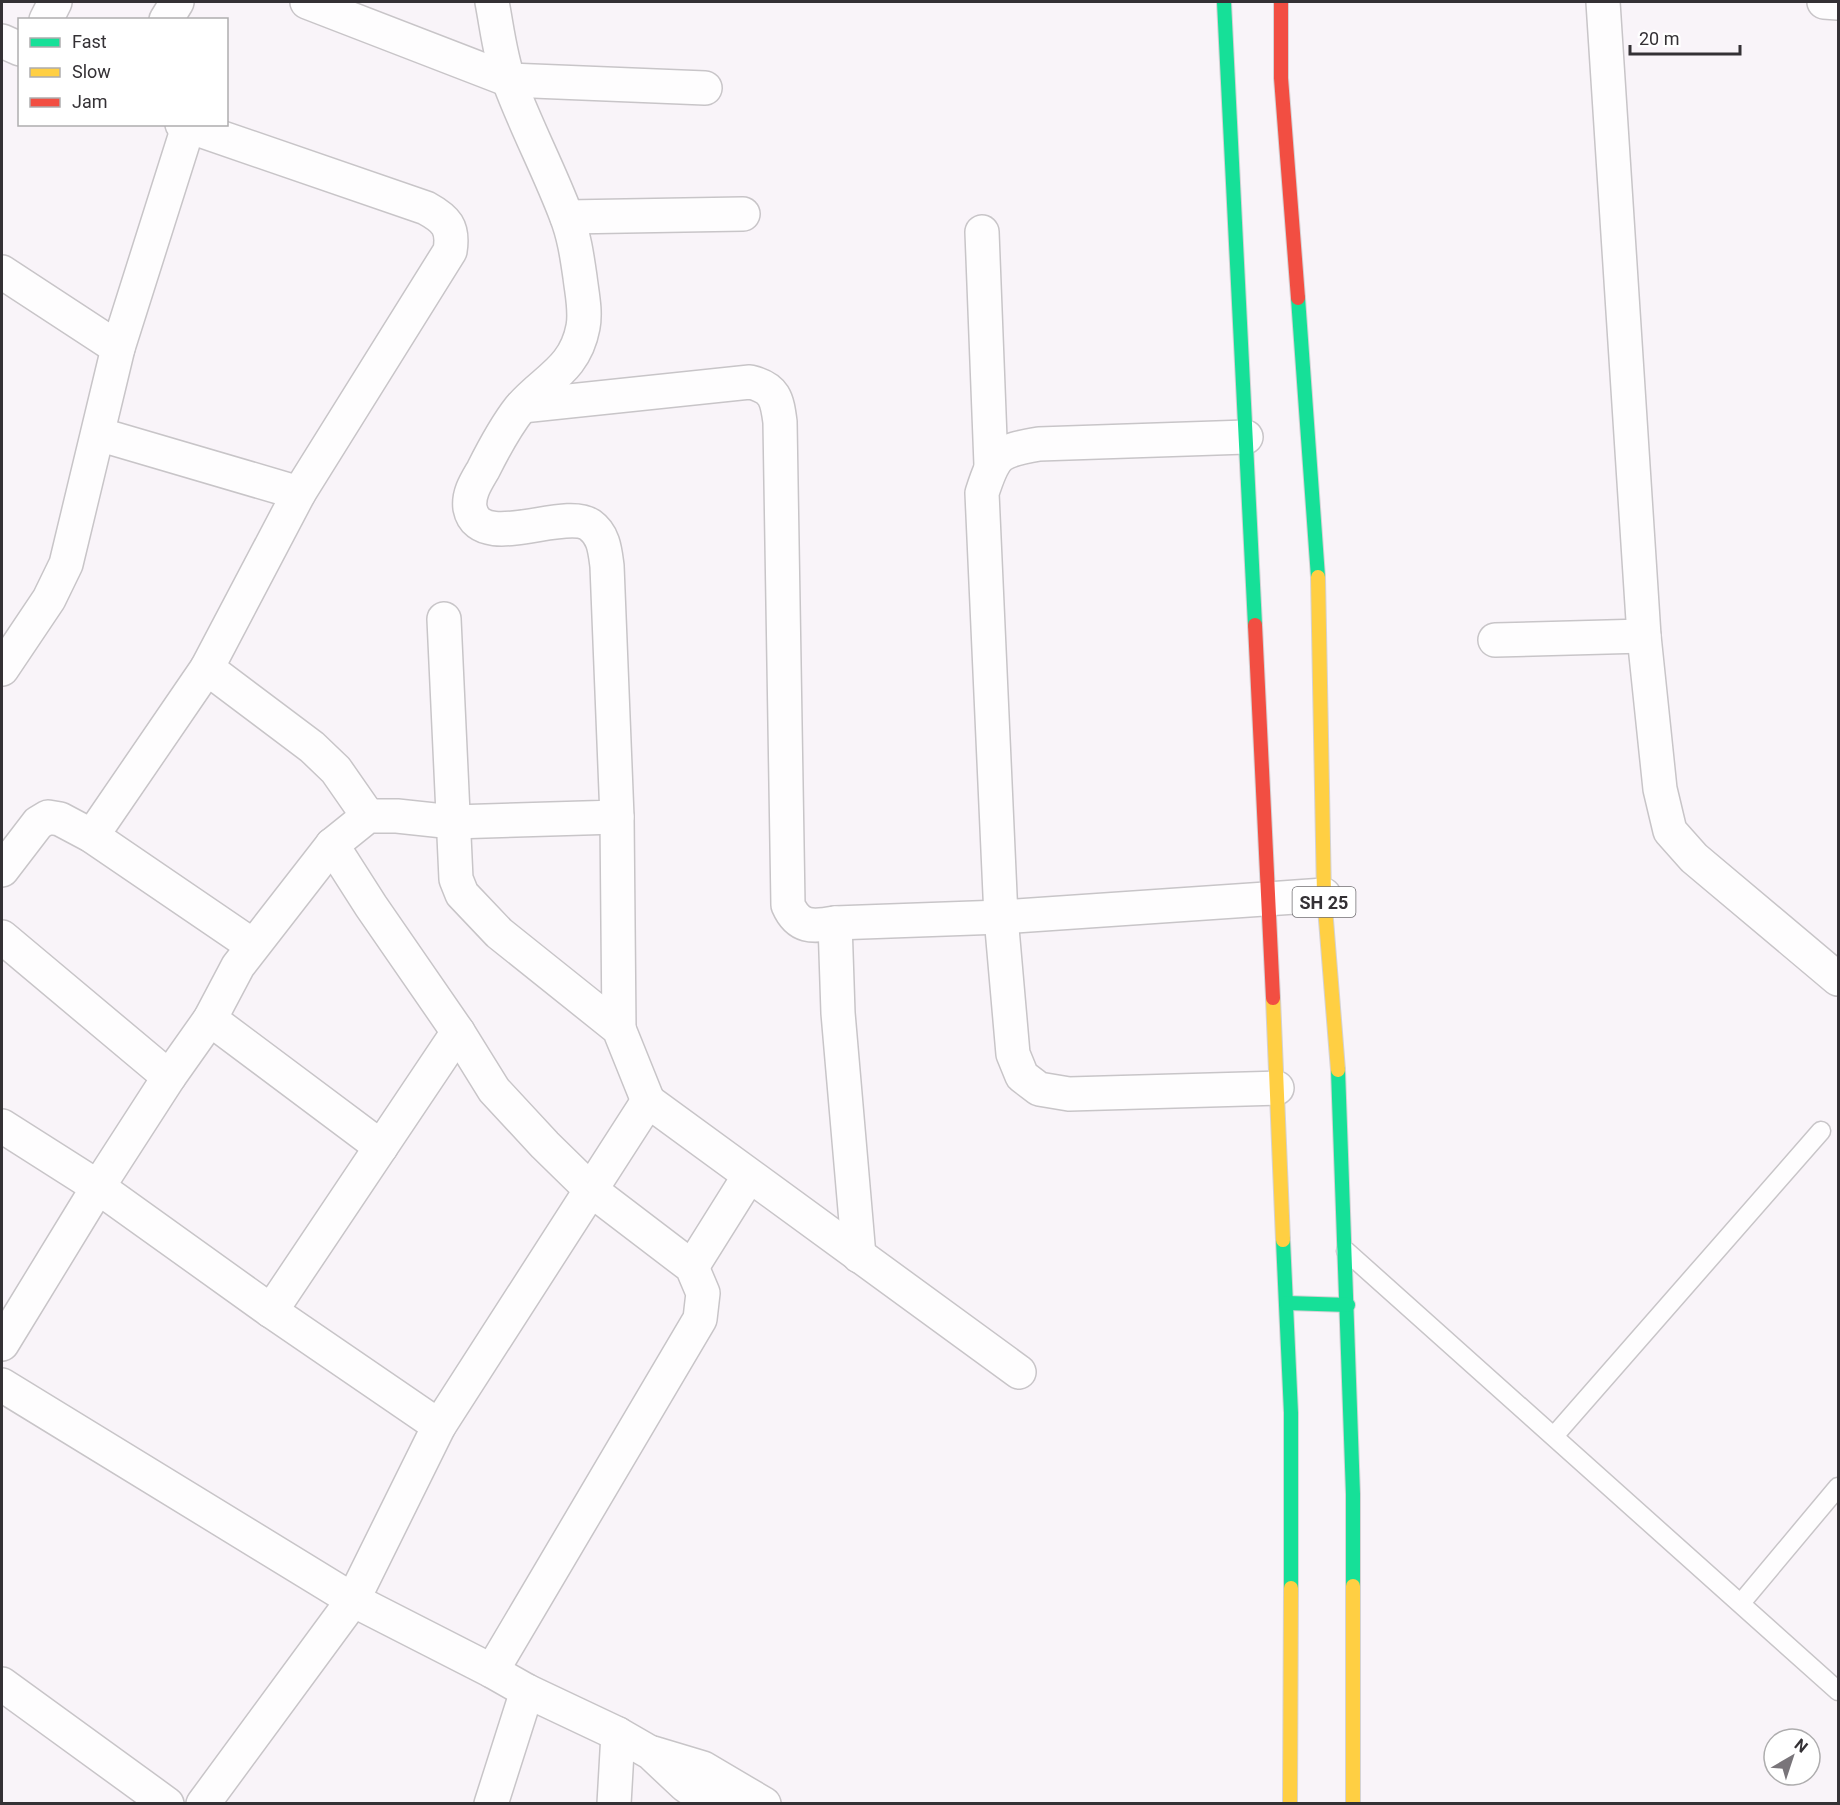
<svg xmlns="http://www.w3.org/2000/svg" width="1840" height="1805" font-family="Roboto,sans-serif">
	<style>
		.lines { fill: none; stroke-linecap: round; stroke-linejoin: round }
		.lane-casing { stroke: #c8c5c8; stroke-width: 21 }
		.street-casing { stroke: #c8c5c8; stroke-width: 36 }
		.fast-casing { stroke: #d4d2d4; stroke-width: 16 }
		.slow-casing { stroke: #d4d2d4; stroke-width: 16 }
		.jam-casing { stroke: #d4d2d4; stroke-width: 16 }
		.lane { stroke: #fefdfe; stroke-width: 18 }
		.street { stroke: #fefdfe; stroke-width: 33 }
		.fast { stroke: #16e098; stroke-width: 14 }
		.slow { stroke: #ffcf43; stroke-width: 14 }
		.jam { stroke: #f24e42; stroke-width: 14 }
		.labels { text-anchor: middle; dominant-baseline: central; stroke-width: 4.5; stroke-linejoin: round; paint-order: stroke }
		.shield { fill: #fff; stroke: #716f72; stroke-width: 1.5 }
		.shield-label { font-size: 18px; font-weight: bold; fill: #343135 }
	</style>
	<rect width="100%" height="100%" fill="#f9f4f9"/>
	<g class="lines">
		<g class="lane-casing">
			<g id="lane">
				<path d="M1346 1251 1838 1691"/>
				<path d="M1554 1436 1821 1131"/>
				<path d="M1741 1603 1838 1487"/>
			</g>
		</g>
		<g class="street-casing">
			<g id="street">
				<path d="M307 2 509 80 705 88"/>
				<path d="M1603 2 1644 636 1660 789 1670 831 1694 858 1838 979"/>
				<path d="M1824 2 1838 3"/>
				<path d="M46 20 55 2"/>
				<path d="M166 20 177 2"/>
				<path d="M2 41 20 49"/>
				<path d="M182 124 426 208C446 219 454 227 450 251L299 493 207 668 312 747 336 770 368 816"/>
				<path d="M567 217 743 214"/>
				<path d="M982 232 991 465"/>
				<path d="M2 272 118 348"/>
				<path d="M522 406 750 382C775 388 777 399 780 422L788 905C798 928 812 927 835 923L1001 917 1324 895"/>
				<path d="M98 434 299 493"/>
				<path d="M1246 437 1039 444C998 451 995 453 982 493L1001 917 1013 1054 1022 1076 1039 1089 1069 1094 1277 1088"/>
				<path d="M444 619 456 879 462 894 499 933 619 1029 648 1101"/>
				<path d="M1495 640 1644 636"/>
				<path d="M2 669 49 599 66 564 118 348 188 127"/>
				<path d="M617 817 619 1029"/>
				<path d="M92 836 207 668"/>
				<path d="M332 845 371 906 458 1032 494 1090 545 1145 591 1190 692 1267 703 1293 700 1319 492 1671"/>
				<path d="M2 870 38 823 48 817 60 819 92 836 252 945"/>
				<path d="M835 923 838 1013 859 1256"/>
				<path d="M2 937 169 1077"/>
				<path d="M210 1019 381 1147"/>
				<path d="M2 1126 98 1187 271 1311 458 1032"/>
				<path d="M692 1267 749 1176"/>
				<path d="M271 1311 439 1426"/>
				<path d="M2 1344 98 1187 169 1077 210 1019 238 966 332 845 368 816H397L453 822 617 817 607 566C605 551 604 535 590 525 563 507 479 554 470 508 468 494 476 482 483 470 494 448 505 427 520 408 545 379 575 370 583 327 586 311 582 294 580 277 577 256 574 235 566 215 549 170 526 127 509 81 500 56 497 28 492 2"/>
				<path d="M2 1385 353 1600 492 1671 527 1691 618 1734 651 1753 685 1785 712 1804"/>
				<path d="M2 1684 167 1804"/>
				<path d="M653 1753 703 1768 764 1804"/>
				<path d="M203 1804 353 1600 439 1426 648 1101 1019 1372"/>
				<path d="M491 1804 527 1691"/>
				<path d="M614 1804 618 1734"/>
			</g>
		</g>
		<g class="fast-casing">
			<g id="fast">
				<path d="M1224 2 1255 625"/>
				<path d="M1298 298 1318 577"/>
				<path d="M1338 1070 1353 1494V1586"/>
				<path d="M1283 1240 1291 1413V1588"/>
				<path d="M1287 1303 1348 1305"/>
			</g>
		</g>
		<g class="slow-casing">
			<g id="slow">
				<path d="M1318 577 1324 895 1338 1070"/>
				<path d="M1273 998 1283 1240"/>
				<path d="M1353 1586V1804"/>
				<path d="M1290 1804 1291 1588"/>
			</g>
		</g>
		<g class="jam-casing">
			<g id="jam">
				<path d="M1281 2V78L1298 298"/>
				<path d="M1255 625 1273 998"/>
			</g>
		</g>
		<use href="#lane" class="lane"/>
		<use href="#street" class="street"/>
		<use href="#fast" class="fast"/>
		<use href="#slow" class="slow"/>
		<use href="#jam" class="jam"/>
	</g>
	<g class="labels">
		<rect class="shield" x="1292.5" y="887" width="63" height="30" rx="4.5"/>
		<g class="shield-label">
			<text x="1324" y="902">SH 25</text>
		</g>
	</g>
	<rect width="1840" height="1805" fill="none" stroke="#343135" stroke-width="6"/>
	<rect x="18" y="18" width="210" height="108" fill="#ffffff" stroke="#aeadae" stroke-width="1.5"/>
	<rect x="30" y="38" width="30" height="9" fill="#16e098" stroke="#aeadae" stroke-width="1.5"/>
	<text x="72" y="48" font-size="18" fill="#343135">Fast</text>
	<rect x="30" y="68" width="30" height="9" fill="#ffcf43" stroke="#aeadae" stroke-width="1.5"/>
	<text x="72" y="78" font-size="18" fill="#343135">Slow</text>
	<rect x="30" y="98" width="30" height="9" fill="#f24e42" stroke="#aeadae" stroke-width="1.5"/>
	<text x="72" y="108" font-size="18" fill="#343135">Jam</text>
	<g transform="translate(1792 1757) rotate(39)"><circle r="28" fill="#ffffff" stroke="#aeadae" stroke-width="1.5"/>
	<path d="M0-4.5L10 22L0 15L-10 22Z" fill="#79757a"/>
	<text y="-9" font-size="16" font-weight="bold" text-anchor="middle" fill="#343135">N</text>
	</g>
	<path d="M1630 45v9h110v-9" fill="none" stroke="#343135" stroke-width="3"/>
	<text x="1639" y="45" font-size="18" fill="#343135" stroke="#ffffff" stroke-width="4.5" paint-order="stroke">20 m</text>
</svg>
